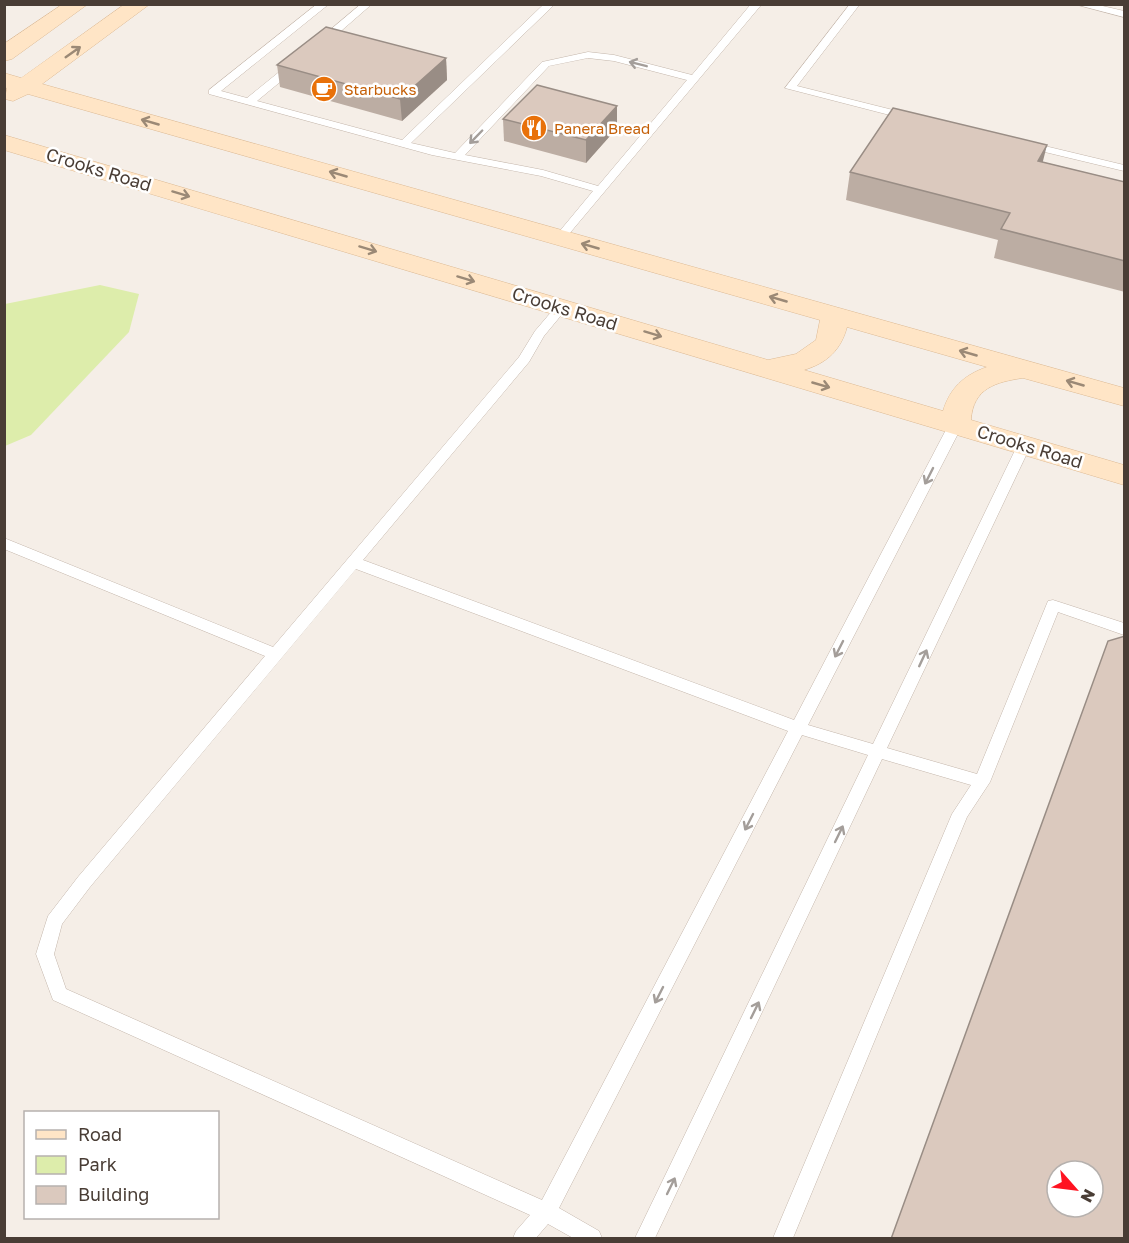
<svg xmlns="http://www.w3.org/2000/svg" width="1129" height="1243" font-family="'Golos Text',sans-serif">
	<style>
		.green { fill: #ddedab }
		.lines { fill: none; stroke-linecap: round; stroke-linejoin: round }
		.lane-casing { stroke: #c4b6ab; stroke-width: 1 }
		.secondary-casing { stroke: #ddba94; stroke-width: 1 }
		.lane { fill: #fff; fill-rule: evenodd }
		.secondary { fill: #ffe5c6; fill-rule: evenodd }
		.wall { fill: #bcada3 }
		.shaded-wall { fill: #998d85 }
		.building { fill: #dbc9be; stroke: #998d85; stroke-width: 1.5; fill-rule: evenodd }
		.oneway { stroke: #9b8976 }
		.oneway2 { stroke: #a49e9a }
		.labels { text-anchor: middle; dominant-baseline: central; stroke-width: 5; stroke-linejoin: round; paint-order: stroke }
		.far-food-label { font-size: 15px; fill: #c56008; stroke: #fff; text-anchor: start }
		.street-label { font-size: 18px; fill: #493d35; stroke: #fff }
	</style>
	<rect width="100%" height="100%" fill="#f5eee7"/>
	<path class="green" d="M100 285 139 294 129 332 31 435 5 446V304Z"/>
	<g class="lines">
		<g class="lane-casing">
			<g id="lane">
				<path d="M317 4H329L221 91 247 98 289 64H297V68L257 101 402 140 544 4H555L411 143 455 153 542 62 588 52 614 55 692 75 751 4H762L564 240 560 242 554 238 593 191 541 176 432 155 209 94V90ZM588 58 614 61 687 80 598 186 543 170 465 155 549 66Z"/>
				<path d="M361 4H372L325 45H317V41Z"/>
				<path d="M850 4H860L797 86 913 115V119L909 120 785 88Z"/>
				<path d="M1074 4H1094L1124 11V17Z"/>
				<path d="M1028 142 1124 165V171L1024 147 1023 145Z"/>
				<path d="M562 303 568 307 544 336 529 362 363 560 794 720 949 424 956 420 963 424 808 725 873 744 1019 442 1024 441 1031 445 887 748 977 774 1048 601 1053 600 1124 623V635L1058 612 990 782 967 817 793 1238H773L952 814 971 785 882 759 655 1238H635L868 755 802 735 559 1208 599 1231 602 1238H573L548 1224 536 1238H513L516 1231 530 1215 53 1000 36 954 48 916 78 877 265 656 4 549V538L273 647 519 357 535 331 558 304ZM356 569 788 731 542 1200 66 989 54 954 62 924 90 887Z"/>
			</g>
		</g>
		<g class="secondary-casing">
			<g id="secondary">
				<path d="M63 4H88L12 59 4 61V44Z"/>
				<path d="M125 4H150L42 84 1124 388V406L1023 378C996 382 973 388 971 420L1124 465V485L4 150V135L768 360 796 354 816 340 820 320 28 94 13 101 5 99 7 88 4 87V73L21 78ZM847 327 987 367C964 375 950 388 943 411L804 370C827 363 841 350 847 327Z"/>
			</g>
		</g>
		<use href="#lane" class="lane"/>
		<use href="#secondary" class="secondary"/>
	</g>
	<g class="wall">
		<path d="M446 58 447 80 402 121 280 87 277 65Z"/>
		<path d="M617 106V128L586 163 504 141 503 119Z"/>
		<path d="M1043 162 1125 182V292L994 258 998 240 846 200 850 172Z"/>
	</g>
	<g class="shaded-wall">
		<path d="M446 58 447 80 402 121 400 99Z"/>
		<path d="M617 106V128L586 163V140Z"/>
		<path d="M1047 145 1040 173 1038 161Z"/>
	</g>
	<g class="building">
		<path d="M326 27 446 58 400 99 277 65Z"/>
		<path d="M537 85 617 106 586 140 503 119Z"/>
		<path d="M893 108 1047 145 1038 161 1125 182V261L1001 229 1010 213 850 172Z"/>
		<path d="M1125 636V1239H891L1108 641ZM1057 1171H1093V1207H1057Z"/>
	</g>
	<defs><path id="oneway-shaft" d="M-6 0H5M1.5-3L5.5 0L1.5 3" fill="none" stroke-width="1.6" stroke-linecap="round" stroke-linejoin="round" transform="scale(1.5)"/></defs>
	<g class="oneway">
		<use href="#oneway-shaft" transform="translate(73 52) rotate(-35)"/>
		<use href="#oneway-shaft" transform="translate(150 122) rotate(-164)"/>
		<use href="#oneway-shaft" transform="translate(338 174) rotate(-164)"/>
		<use href="#oneway-shaft" transform="translate(181 194) rotate(17)"/>
		<use href="#oneway-shaft" transform="translate(590 246) rotate(-164)"/>
		<use href="#oneway-shaft" transform="translate(368 249) rotate(17)"/>
		<use href="#oneway-shaft" transform="translate(466 279) rotate(17)"/>
		<use href="#oneway-shaft" transform="translate(778 299) rotate(-164)"/>
		<use href="#oneway-shaft" transform="translate(653 334) rotate(17)"/>
		<use href="#oneway-shaft" transform="translate(968 353) rotate(-164)"/>
		<use href="#oneway-shaft" transform="translate(1075 383) rotate(-164)"/>
		<use href="#oneway-shaft" transform="translate(821 385) rotate(16)"/>
	</g>
	<g class="oneway2">
		<use href="#oneway-shaft" transform="translate(638 64) rotate(-166)"/>
		<use href="#oneway-shaft" transform="translate(476 137) rotate(134)"/>
		<use href="#oneway-shaft" transform="translate(929 476) rotate(117)"/>
		<use href="#oneway-shaft" transform="translate(839 649) rotate(117)"/>
		<use href="#oneway-shaft" transform="translate(923 658) rotate(-65)"/>
		<use href="#oneway-shaft" transform="translate(749 822) rotate(117)"/>
		<use href="#oneway-shaft" transform="translate(839 834) rotate(-64)"/>
		<use href="#oneway-shaft" transform="translate(659 995) rotate(117)"/>
		<use href="#oneway-shaft" transform="translate(755 1010) rotate(-64)"/>
		<use href="#oneway-shaft" transform="translate(671 1186) rotate(-64)"/>
	</g>
	<defs>
		<g id="cafe-disc" transform="scale(1.35)"><circle r="9.5" fill="#e8710a" stroke="#fff"/><path d="M-5.5-4.5H6V0H3Q3 3.5 0 3.5H-2.5Q-5.5 3.5-5.5 0ZM3-3.2v2h1.7v-2ZM-6 4.5H4V6H-6Z" fill="#fff"/></g>
		<g id="restaurant-disc" transform="scale(1.35)"><circle r="9.5" fill="#e8710a" stroke="#fff"/><path d="M-5-6h1v4h1v-4h1v4h1v-4h1v5L-1.5 .5V6h-2V.5L-5-1ZM5-6V6H3V1.5H1.5Q1.5-4 5-6Z" fill="#fff"/></g>
	</defs>
	<g fill-rule="evenodd">
		<use href="#cafe-disc" x="324" y="89"/>
		<use href="#restaurant-disc" x="534" y="128"/>
	</g>
	<g class="labels">
		<g class="far-food-label">
			<text x="344" y="89">Starbucks</text>
			<text x="554" y="128">Panera Bread</text>
		</g>
		<g class="street-label">
			<text transform="translate(99 169) rotate(17)">Crooks Road</text>
			<text transform="translate(565 308) rotate(17)">Crooks Road</text>
			<text transform="translate(1030 446) rotate(17)">Crooks Road</text>
		</g>
	</g>
	<rect width="1129" height="1243" fill="none" stroke="#493d35" stroke-width="12"/>
	<rect x="24" y="1111" width="195" height="108" fill="#ffffff" stroke="#b6b1ae" stroke-width="1.5"/>
	<rect x="36" y="1130" width="30" height="9" fill="#ffe5c6" stroke="#b6b1ae" stroke-width="1.5"/>
	<text x="78" y="1141" font-size="18" fill="#493d35">Road</text>
	<rect x="36" y="1156" width="30" height="18" fill="#ddedab" stroke="#b6b1ae" stroke-width="1.5"/>
	<text x="78" y="1171" font-size="18" fill="#493d35">Park</text>
	<rect x="36" y="1186" width="30" height="18" fill="#dbc9be" stroke="#b6b1ae" stroke-width="1.5"/>
	<text x="78" y="1201" font-size="18" fill="#493d35">Building</text>
	<g transform="translate(1075 1189) rotate(118)"><circle r="28" fill="#ffffff" stroke="#b6b1ae" stroke-width="1.5"/>
	<path d="M0-4.5L10 22L0 15L-10 22Z" fill="#ff1321"/>
	<text y="-9" font-size="16" font-weight="bold" text-anchor="middle" fill="#493d35">N</text>
	</g>
</svg>
